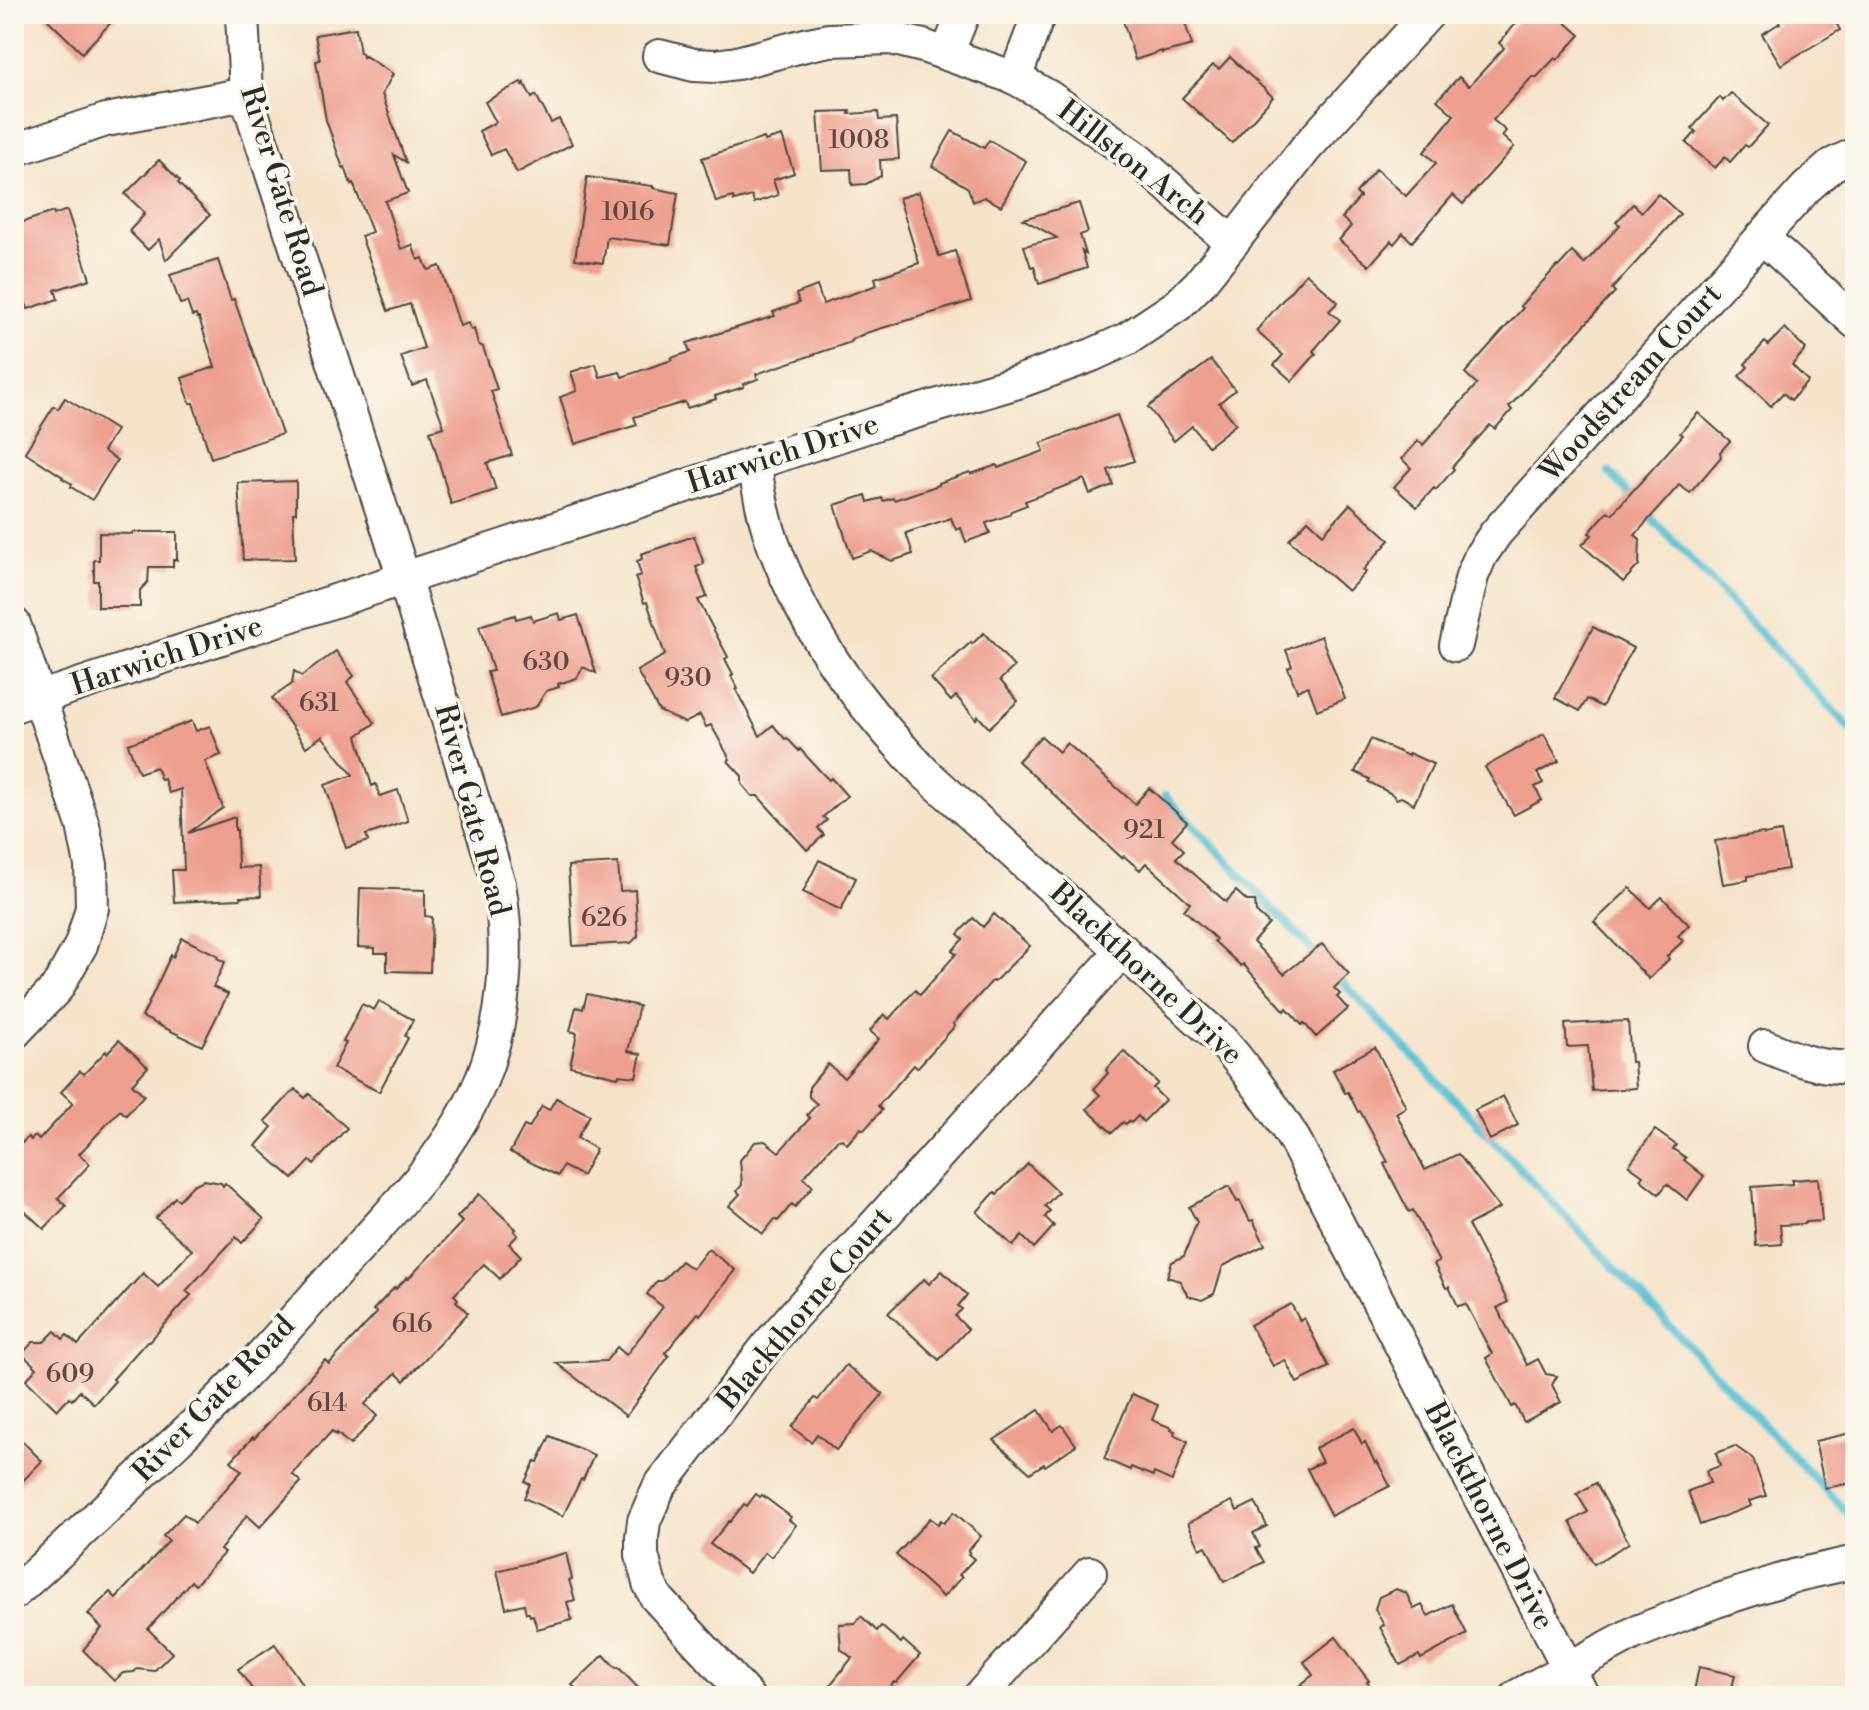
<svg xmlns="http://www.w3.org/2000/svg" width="1869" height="1710" font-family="'Libre Bodoni',serif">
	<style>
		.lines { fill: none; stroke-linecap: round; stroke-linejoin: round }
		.stream { stroke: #57c0d4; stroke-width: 8 }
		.building { fill: #ed9e8d }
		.street-casing { stroke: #494743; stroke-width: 36 }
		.street { stroke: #fff; stroke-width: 32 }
		.labels { text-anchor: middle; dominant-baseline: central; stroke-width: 7; stroke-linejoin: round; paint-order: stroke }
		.number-label { font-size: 26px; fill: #5c4844 }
		.street-label { font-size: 30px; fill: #2b2b2b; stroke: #fbf7ec }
	</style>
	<rect width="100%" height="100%" fill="#fbf7ec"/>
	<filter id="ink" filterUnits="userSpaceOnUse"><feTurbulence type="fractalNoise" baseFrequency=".0125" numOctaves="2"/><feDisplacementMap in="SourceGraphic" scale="16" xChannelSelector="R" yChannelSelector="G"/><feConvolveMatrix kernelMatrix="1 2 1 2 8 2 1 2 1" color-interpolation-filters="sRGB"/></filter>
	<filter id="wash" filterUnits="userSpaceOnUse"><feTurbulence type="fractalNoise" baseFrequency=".006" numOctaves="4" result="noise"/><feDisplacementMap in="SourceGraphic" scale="32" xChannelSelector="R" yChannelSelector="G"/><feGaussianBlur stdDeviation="1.8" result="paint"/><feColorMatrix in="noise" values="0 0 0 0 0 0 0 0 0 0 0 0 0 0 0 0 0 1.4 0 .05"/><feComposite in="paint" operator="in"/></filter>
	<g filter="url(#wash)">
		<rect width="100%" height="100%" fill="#f5e3c9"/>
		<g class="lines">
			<g class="stream">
				<path d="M1609 472 1635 500"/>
				<path d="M1644 510 1855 734"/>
				<path d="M1165 796 1320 958"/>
				<path d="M1335 974 1855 1521"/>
			</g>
		</g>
		<g id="blocks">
			<g class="building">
				<path d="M42 14H119L82 53Z"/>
				<path d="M1121 14H1182L1192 45 1162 53V51L1135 60Z"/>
				<path d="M1524 14H1556L1580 35 1557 60 1555 58 1537 77H1532L1493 120 1506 131 1502 136 1514 147 1463 204 1453 195 1412 242 1403 233 1394 244 1391 241 1369 266 1339 240 1351 226 1342 218 1360 197 1356 193 1376 169 1406 196 1436 163 1424 152 1454 115 1437 100 1459 77 1469 86 1504 48 1499 43Z"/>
				<path d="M1775 14H1831L1840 30 1781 65 1762 34 1780 23Z"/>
				<path d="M356 28 360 53H362L363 57 365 56 393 74 382 94 406 162 394 155 408 193 385 201 401 249 412 245 418 260 423 258 428 270 440 266 460 326 468 323 471 330 474 329 478 344 483 347 497 389 491 391 512 455 487 463 496 490 451 504 430 431 444 427 427 380 412 386 401 356 424 348 410 304 388 311 361 236 372 232 353 183 351 184 345 167 343 168 326 120 316 61 320 60 315 35Z"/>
				<path d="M1230 57 1273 97 1232 143 1182 98 1213 65 1219 69Z"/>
				<path d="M521 82 523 85 524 83 532 98 536 95 551 123 559 119 572 144 517 173 504 149 491 155 479 131 496 122 485 102Z"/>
				<path d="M1731 93 1768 125 1748 147 1745 145 1730 162 1725 157 1715 168 1686 143 1696 132 1692 128 1720 97 1723 101Z"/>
				<path d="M850 111 849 114 878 112 879 120 896 119 899 159 880 160 881 176 866 184 852 185 851 169 822 170 818 112Z"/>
				<path d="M952 131 984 148 989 140 1026 161 1001 206 984 197 973 202 968 188 932 166Z"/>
				<path d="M782 136 794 173 773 180 778 195 754 203 752 196 734 201 733 197 716 202 702 158 764 138 765 141Z"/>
				<path d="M159 160 180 181 178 183 210 215 166 260 159 239 148 250 129 231 144 215 142 214 144 212 125 194Z"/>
				<path d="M587 177 653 186V188L678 193 670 245 607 237 603 263 575 259Z"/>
				<path d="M919 192 939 256 955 251 971 301 866 333 851 340V342L756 374 758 379 744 384V387L715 396 716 399 687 408 685 402 634 417 637 425 575 444 560 397 577 391 571 372 596 364 600 377 620 372 622 377 672 360 671 358 690 352 687 343 775 316 773 312 799 303 796 294 817 286 823 304 877 285 875 278 919 263 899 198Z"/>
				<path d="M1658 194 1680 214 1612 289 1615 292 1509 407 1512 410 1495 429 1490 425 1452 467 1454 469 1436 490 1434 488 1417 507 1394 487 1411 468 1402 459 1418 441 1423 445 1477 384 1465 373 1523 308 1520 306 1557 266 1558 267 1572 252 1584 264 1620 225 1616 222 1633 204 1642 212Z"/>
				<path d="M1079 203 1088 232 1080 235 1086 254 1082 251 1087 268 1039 284 1034 266 1031 267 1024 246 1057 238 1023 219Z"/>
				<path d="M67 210 90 279 55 290 58 299 28 309 24 298 14 301V225L53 212 54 215Z"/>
				<path d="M218 260 231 300 234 299 282 434 211 458 193 403H190L182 378 215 367 199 318H197L196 315 192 316 187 302 180 304 170 275Z"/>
				<path d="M1306 273 1338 302 1329 311 1340 320 1313 351 1316 354 1292 381 1274 365 1283 355 1256 331Z"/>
				<path d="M1785 328 1806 349 1792 365 1808 381 1791 400 1783 393 1771 406 1739 376 1748 367 1745 364 1765 342 1768 345Z"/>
				<path d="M1211 360 1235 390 1219 403 1236 424 1208 446 1192 426 1174 441 1148 407Z"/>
				<path d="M65 398 116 430 103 451 117 460 92 500 71 487 72 484 62 478 63 477 25 452 54 406 58 409Z"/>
				<path d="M1698 413 1730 441 1720 452 1721 457 1690 493 1679 485 1635 535 1640 539 1639 565 1623 582 1582 545 1592 535 1589 533 1608 511 1612 514 1683 435 1680 433Z"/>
				<path d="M1117 415 1134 461 1108 470 1113 485 1090 494 1084 479 1025 501 1027 505 1011 511 1009 515 986 523 990 533 966 542 961 528 956 530 951 518 906 533 913 554 892 561 871 551 852 558 835 505 866 495 868 502 882 498 883 501 893 498 894 500 939 485V483L970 472 971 474 997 465 998 468 1044 451 1041 443Z"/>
				<path d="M296 481V513H293L295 559 243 560 238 483Z"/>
				<path d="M1350 504 1390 540 1363 570 1366 572 1348 591 1289 540 1308 520 1323 534Z"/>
				<path d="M133 532H177V560H173V567H149L148 582 140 590V607H98V581H94V560H99V533L133 534Z"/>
				<path d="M694 536 704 564 696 567 707 597 698 600 728 657 725 659 733 674 731 676 738 689 736 690 760 736 773 725 785 739 787 738 799 751 800 749 821 772 829 780 831 778 847 796 823 817 827 820 818 828 824 835 807 850 758 796H752L742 784V776L728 761 730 759 711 725 706 727 700 715 685 723 659 711 637 671 665 655 647 602 644 603 635 577 641 575 637 561 642 559 641 554Z"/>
				<path d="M559 613 561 620 578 615 596 673 583 667 577 678 558 684 559 687 546 691 536 707 501 717 487 672 493 671 479 626 515 615 516 619 531 615 533 621Z"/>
				<path d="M1593 627 1633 648 1602 707 1587 699 1580 711 1555 698Z"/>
				<path d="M984 633 1014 667 1000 680 1018 701 989 728 978 716 976 719 956 696 951 701 931 679 971 642 972 644Z"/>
				<path d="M1321 636 1345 699 1317 710 1308 686 1297 691 1288 668 1292 666 1286 650Z"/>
				<path d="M336 651 354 676 347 682 375 723 357 736 372 786 376 784 380 796 398 790 408 821 366 835 368 841 346 848 325 785 353 775 322 736 306 747 272 698 292 684 294 671 302 676Z"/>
				<path d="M192 721 196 731 210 726 221 755 205 761 223 808 188 833 235 817V830H237L238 868 259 867 261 896 240 897V899L174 902 172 870H184L181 789 169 793 164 779 161 780 156 767 139 773 128 744Z"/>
				<path d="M1544 734 1559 761 1537 773 1543 783 1535 787 1542 800 1514 815 1485 767Z"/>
				<path d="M1041 736 1059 752 1067 743 1135 804 1149 788 1187 822 1172 839 1184 850 1176 858 1226 902 1236 891 1247 901H1255L1256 912 1269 924 1253 942 1284 974 1322 944 1349 974 1334 988 1340 994 1337 997 1348 1009 1316 1037 1304 1023 1302 1025 1287 1008 1285 1011 1243 964 1241 966 1214 941 1216 939 1184 910 1190 903 1146 863 1140 870 1124 856 1122 858 1018 761Z"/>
				<path d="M1371 739 1408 756 1409 753 1433 764 1414 804 1401 797 1396 799 1392 794 1369 782 1370 779 1355 772Z"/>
				<path d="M1781 832 1788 869 1748 876V880L1723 884 1715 841 1763 833 1764 835Z"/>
				<path d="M819 860 856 878 841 910 803 892Z"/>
				<path d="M618 863 620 891 635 890 638 936 631 943 573 946 568 866Z"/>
				<path d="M360 888 425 890V916L432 917 430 972 387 971V953H375V948L358 947Z"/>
				<path d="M1630 888 1650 908 1662 897 1689 925 1678 936 1683 941 1667 956 1669 959 1649 979 1594 922Z"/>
				<path d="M994 914 1030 946 994 982 992 981 953 1024 955 1026 917 1068 914 1065 878 1106 882 1110 864 1130 861 1128 847 1144 842 1139 840 1140 838 1139 803 1178 813 1186 795 1207 792 1204 778 1221 775 1219 763 1234 757 1229 729 1206 740 1194 737 1191 742 1185 740 1160 755 1142 765 1141 779 1152 810 1118 807 1115 817 1104 809 1097V1087L828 1064 844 1078 879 1039 870 1031 884 1014 889 1019 915 990 920 995 956 954 952 951 963 939 958 934 973 918 983 927Z"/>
				<path d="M182 938 219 956 217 958 225 962 213 987 228 994 202 1046 142 1017 171 955 173 957Z"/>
				<path d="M587 994 639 1006 628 1051 641 1054 636 1077 619 1075 618 1077 570 1066 577 1033 570 1031 576 1007 583 1009Z"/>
				<path d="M379 1001 413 1020 405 1036 408 1038 379 1092 333 1068 346 1043 343 1042 362 1004 374 1010Z"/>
				<path d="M1628 1021 1631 1062H1634L1636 1088 1592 1091 1588 1046 1567 1047 1565 1024Z"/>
				<path d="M119 1040 148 1067 132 1084 144 1095 126 1115 120 1110 79 1154 90 1164 58 1198 66 1206 44 1229 14 1201V1151L28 1137 31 1140 35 1136 39 1140 73 1103 61 1092 80 1071 84 1074 106 1051 107 1053Z"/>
				<path d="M1375 1047 1406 1107 1396 1113 1425 1170 1458 1154 1500 1208 1468 1225 1508 1302 1497 1308 1527 1365 1538 1359 1546 1374 1557 1376 1552 1385 1561 1402 1524 1422 1515 1405 1512 1407 1486 1358 1492 1354 1466 1304 1458 1306 1449 1287 1446 1288 1434 1264 1439 1262 1413 1210 1409 1212 1384 1164 1388 1162 1360 1111 1358 1112 1348 1092 1345 1093 1333 1070Z"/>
				<path d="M1124 1051 1158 1083 1153 1088 1165 1100 1143 1122 1138 1116 1131 1123 1129 1121 1126 1124 1123 1122 1112 1133 1087 1109 1100 1095 1094 1089 1108 1073 1106 1070Z"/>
				<path d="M295 1089 305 1098 309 1094 347 1128 314 1164 310 1161 293 1179 256 1146 272 1127 265 1121Z"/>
				<path d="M1503 1096 1518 1125 1490 1140 1475 1110Z"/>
				<path d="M556 1098 590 1115 577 1138 596 1149 582 1176 563 1166 558 1176 510 1152 524 1126 529 1128 542 1106 549 1110Z"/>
				<path d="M1655 1130 1676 1145 1673 1149 1686 1158 1684 1160 1704 1176 1687 1200 1667 1184 1659 1194 1640 1179 1643 1175 1629 1165Z"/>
				<path d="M1028 1164 1058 1192 1045 1206 1050 1211 1045 1217 1054 1226 1034 1248 1022 1236 1013 1246 977 1212 995 1192 997 1194Z"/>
				<path d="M1818 1178 1822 1221 1806 1222 1804 1224 1780 1225 1782 1244 1756 1246 1752 1187 1792 1184V1180Z"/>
				<path d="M204 1180 221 1183 223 1186 225 1183 264 1219 242 1243 236 1237 186 1291 191 1295 149 1342 147 1341 113 1379 115 1381 94 1404 80 1391 72 1400 69 1397 57 1410 26 1380 37 1368 22 1354 33 1342H44L55 1331 63 1339 67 1335 78 1345 143 1273 158 1287 192 1250 156 1218 175 1197 179 1200 193 1185Z"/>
				<path d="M1229 1186 1237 1202 1240 1201 1250 1221 1253 1220 1265 1245 1223 1266 1214 1294 1202 1300 1188 1296 1180 1281 1167 1277 1172 1262 1184 1256 1197 1222 1189 1207Z"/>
				<path d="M479 1194 516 1229 514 1231 518 1235 509 1244 521 1256 500 1279 484 1264 454 1295 458 1299 456 1301 468 1313 404 1381 396 1373 365 1404 377 1416 350 1445 337 1433 336 1435 332 1431 292 1474 301 1482 260 1527 247 1515 220 1550 224 1553 195 1585 191 1581 148 1629 172 1653 154 1671 137 1669 134 1672 123 1673 114 1681 83 1650 102 1628 88 1614 110 1592 116 1598 169 1541 163 1536 184 1514 195 1523 242 1471 231 1461 253 1437 254 1439 325 1360 329 1364 377 1313 373 1310 395 1287 396 1289 407 1277 408 1279 462 1222 457 1217Z"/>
				<path d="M708 1249 735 1270 700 1315 698 1313 665 1353 669 1356 626 1416 556 1363 606 1361 617 1347 626 1355 663 1307 647 1294 657 1281H662L681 1261 692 1269Z"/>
				<path d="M942 1271 967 1295 958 1306 962 1309 955 1316 968 1329 939 1360 888 1313 924 1279 929 1284Z"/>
				<path d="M1291 1304 1300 1321 1304 1318 1329 1367 1297 1383 1285 1360 1273 1366 1250 1325Z"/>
				<path d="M846 1365 883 1394 836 1450 817 1434 811 1442 792 1427 815 1398 818 1400Z"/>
				<path d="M1132 1394 1158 1405 1152 1420 1172 1428 1171 1430 1175 1431 1174 1435 1188 1441 1172 1481 1154 1473 1153 1476 1131 1467 1130 1470 1104 1459Z"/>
				<path d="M1039 1410 1053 1431 1062 1425 1076 1445 1045 1466 1044 1464 1030 1473 994 1440Z"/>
				<path d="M1354 1428 1362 1444 1365 1442 1375 1463 1377 1461 1390 1486 1331 1516 1307 1469 1322 1462 1315 1448Z"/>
				<path d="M1855 1432V1480H1852V1483L1825 1488 1815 1441Z"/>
				<path d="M14 1433 42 1461 14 1490Z"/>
				<path d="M550 1436 594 1455 583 1480 581 1479 563 1516 524 1498 530 1484 525 1482 535 1461 538 1462Z"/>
				<path d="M1735 1446 1753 1459 1766 1496 1749 1501 1751 1506 1700 1525 1688 1491 1710 1483 1706 1471 1720 1466 1716 1453Z"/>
				<path d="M1596 1483 1629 1543 1594 1564 1570 1522 1588 1512 1577 1494Z"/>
				<path d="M756 1494 760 1497 762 1495 791 1517 789 1520 796 1525 771 1557 765 1552 749 1573 710 1544 729 1521 730 1522 744 1504 747 1506Z"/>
				<path d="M1232 1501 1237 1511 1255 1502 1267 1526 1253 1533 1260 1547 1256 1548 1264 1562 1224 1582 1206 1546 1200 1549 1188 1523Z"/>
				<path d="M954 1512 981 1536 968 1551 970 1552 968 1554 974 1559 959 1575 962 1577 943 1597 896 1555 930 1518 938 1524 941 1520 944 1523Z"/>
				<path d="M566 1553 572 1579 569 1580 575 1600 567 1602 572 1620 537 1629 533 1615 530 1616 529 1613H526L524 1604 506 1608 497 1571Z"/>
				<path d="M1396 1589 1406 1593 1414 1609 1422 1605 1428 1616 1452 1604 1467 1634 1421 1659 1419 1655 1400 1665 1380 1627 1384 1625 1375 1609 1379 1597Z"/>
				<path d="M861 1616 877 1631 881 1626 901 1643 903 1640 920 1655 896 1683 894 1682 882 1696H844L831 1684 852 1658 841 1649 839 1624 856 1623Z"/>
				<path d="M1336 1637 1369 1681 1367 1682 1377 1696H1286L1313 1675 1304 1662Z"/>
				<path d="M275 1644 310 1696H257L238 1669Z"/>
				<path d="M604 1655 616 1668 618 1667 646 1696H583L572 1685Z"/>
				<path d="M1699 1667 1735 1675 1730 1696H1693Z"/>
			</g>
		</g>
	</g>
	<g filter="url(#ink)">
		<use href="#blocks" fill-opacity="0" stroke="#494743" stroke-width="2"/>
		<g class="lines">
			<g class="street-casing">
				<g id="street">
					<path d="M947 54 963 14"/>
					<path d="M659 56 694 65 715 66 737 63 809 44 829 40 891 38 923 46 1015 78 1049 97 1134 156 1232 243"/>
					<path d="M1015 78 1039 14"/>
					<path d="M14 150 106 120 246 94"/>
					<path d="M1762 237 1855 322"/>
					<path d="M754 463C759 491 764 520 774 546 808 637 859 704 925 773L1222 1041C1250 1073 1273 1105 1295 1141L1583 1696"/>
					<path d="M14 624 83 825 91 865 92 908 81 945 57 988 14 1033"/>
					<path d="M1456 645 1472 576 1481 555 1496 533 1806 188 1832 165 1855 154"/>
					<path d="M14 706 881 422 1018 382 1092 355 1127 339 1178 305 1199 284 1232 243 1306 148 1428 14"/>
					<path d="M1765 1046C1796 1059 1820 1069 1855 1067"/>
					<path d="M14 1593C60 1553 103 1511 147 1469 174 1443 203 1417 230 1389 265 1353 298 1315 332 1277 386 1217 449 1157 481 1081 506 1019 510 949 499 884L404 578 246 94 242 14"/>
					<path d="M747 1696 656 1597 649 1583 642 1555V1538L644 1521 659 1487 768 1345 794 1315 1123 950"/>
					<path d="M980 1696 1090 1573"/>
					<path d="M1517 1696 1634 1633 1716 1601 1797 1575 1855 1562"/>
				</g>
			</g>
			<use href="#street" class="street"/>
		</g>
	</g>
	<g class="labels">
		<g class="number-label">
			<text x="859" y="140">1008</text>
			<text x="628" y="212">1016</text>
			<text x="546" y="662">630</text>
			<text x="688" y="678">930</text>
			<text x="319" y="703">631</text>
			<text x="1144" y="830">921</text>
			<text x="604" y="918">626</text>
			<text x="412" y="1324">616</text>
			<text x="70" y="1374">609</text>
			<text x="327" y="1403">614</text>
		</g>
		<g class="street-label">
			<text transform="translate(1133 163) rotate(38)">Hillston Arch</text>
			<text transform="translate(281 191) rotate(73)">River Gate Road</text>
			<text transform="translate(1631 383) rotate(-48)">Woodstream Court</text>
			<text transform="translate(783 454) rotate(-18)">Harwich Drive</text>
			<text transform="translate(167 656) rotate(-18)">Harwich Drive</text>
			<text transform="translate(472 810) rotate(75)">River Gate Road</text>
			<text transform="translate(1146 974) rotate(43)">Blackthorne Drive</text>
			<text transform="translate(805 1309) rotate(-50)">Blackthorne Court</text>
			<text transform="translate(214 1399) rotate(-46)">River Gate Road</text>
			<text transform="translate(1489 1516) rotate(63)">Blackthorne Drive</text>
		</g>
	</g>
	<rect width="1869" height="1710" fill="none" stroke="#fbf7ec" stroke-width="48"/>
</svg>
